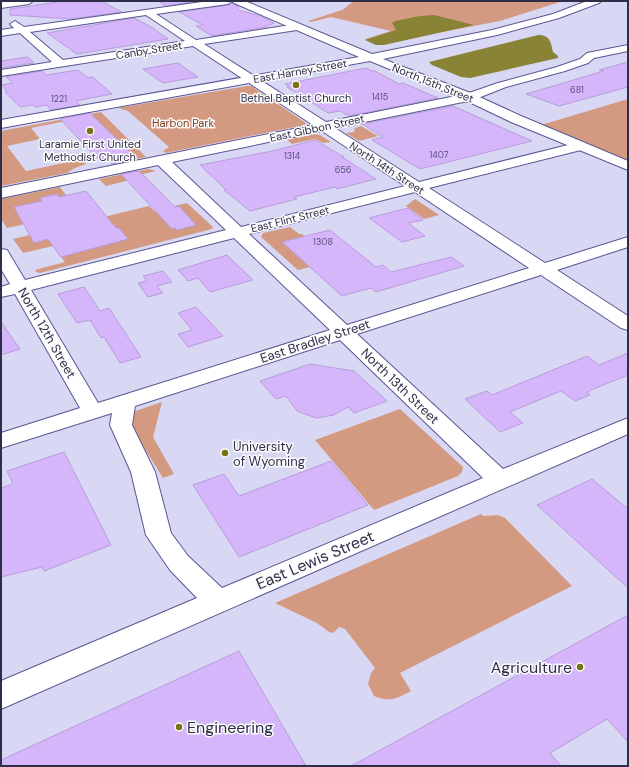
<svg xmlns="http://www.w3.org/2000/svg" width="629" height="767" font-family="'DM Sans',sans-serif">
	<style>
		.green { fill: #d49a81 }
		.water { fill: #898335 }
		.building { fill: #d5b6fa; stroke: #b99cdc }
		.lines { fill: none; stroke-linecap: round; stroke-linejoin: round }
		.minor-casing { stroke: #595692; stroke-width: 2 }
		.major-casing { stroke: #595692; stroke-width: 2 }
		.minor { fill: #fff; fill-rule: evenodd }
		.major { fill: #fff; fill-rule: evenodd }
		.poi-dot { fill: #7a7316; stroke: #fcfcfc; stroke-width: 1.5 }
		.labels { text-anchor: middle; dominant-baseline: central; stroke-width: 3; stroke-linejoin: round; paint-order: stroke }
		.far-number-label { font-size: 9px; fill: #585075 }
		.far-street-label { font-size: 11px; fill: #2f2e49; stroke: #fcfcfc }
		.far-poi-label { font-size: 11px; fill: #2f2e49; stroke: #fcfcfc }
		.far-park-label { font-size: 11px; fill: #803d1c; stroke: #fcfcfc }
		.street-label { font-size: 13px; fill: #2f2e49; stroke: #fcfcfc }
		.poi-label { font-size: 13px; fill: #2f2e49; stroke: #fcfcfc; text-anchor: start }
		.near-street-label { font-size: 16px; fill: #2f2e49; stroke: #fcfcfc }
		.near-poi-label { font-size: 16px; fill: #2f2e49; stroke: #fcfcfc; text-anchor: end }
	</style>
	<rect width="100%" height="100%" fill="#d8d8f4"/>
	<g class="green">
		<path d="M354 1H563L500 21 379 44 368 41 365 39 391 31 331 17 311 22 308 21 342 10Z"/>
		<path d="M247 86H251L306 123 305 125 166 153 163 151 169 147 128 111 118 108Z"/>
		<path d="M628 99V161L541 125Z"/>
		<path d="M101 112 146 157 120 162 132 153 92 116 31 128 40 139 7 146 26 171 82 159 86 164 75 168 67 173 1 186V131Z"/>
		<path d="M361 126 378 136 359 141 346 133 354 132 355 128Z"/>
		<path d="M315 134 320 135 331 142 323 143 315 139 292 144 287 140Z"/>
		<path d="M148 169 156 171 139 175 140 176 126 179V181L106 186 99 179Z"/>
		<path d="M60 187 79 212 7 228 1 219V199Z"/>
		<path d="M415 199 439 215 424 219 406 206Z"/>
		<path d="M187 203 213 227 212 229 40 273 36 272 35 270 65 262 53 246 23 253 13 239 149 206 154 211Z"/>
		<path d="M290 227 299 234H302L334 261 298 270 261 237 263 233Z"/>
		<path d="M162 402 153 437 174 474 163 478 124 415Z"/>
		<path d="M400 409 463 467 462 472 458 476 374 510 315 440Z"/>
		<path d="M481 514 483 516 498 515 505 518 572 586 400 673 411 691C397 698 390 703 374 696L368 684 371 673 375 668 345 629 339 627 333 633 329 632 317 623 275 603Z"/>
	</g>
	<g class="water">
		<path d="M434 15 474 25 384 45H376L365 40 396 30 392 23 395 21 420 16Z"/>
		<path d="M538 35C550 35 551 42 553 52L558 56V58L470 78 461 77 432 65 429 62Z"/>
	</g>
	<g class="building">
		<path d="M64 1H101L122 12 71 19 10 15V9Z"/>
		<path d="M158 1H198L166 6Z"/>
		<path d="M232 3 238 6V10L261 16 274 23 266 27 212 36 196 26 203 25 179 12 228 5Z"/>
		<path d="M134 18 153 28 168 39 77 54 47 33Z"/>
		<path d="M28 57 34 63 1 68V61Z"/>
		<path d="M628 62V87L559 106 526 94 604 71 599 70Z"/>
		<path d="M178 63 198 77 163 83 143 69Z"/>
		<path d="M366 68 372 71H375L399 84 403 83 438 98 349 116 340 111 328 113 287 87H289L285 84Z"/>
		<path d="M78 70 88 78 93 77 112 94 76 101 80 105 51 110 47 105 35 107 33 105 20 107 5 92 7 91 2 85 13 83 6 77 42 71 46 75Z"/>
		<path d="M453 106 532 141 420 169 372 140 383 137 362 124Z"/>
		<path d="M90 113 131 153 124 155 129 161 112 164 106 158 99 160 60 119Z"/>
		<path d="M315 140 344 157H342L376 179 337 189 335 187 294 197 297 199 250 211 224 190H226L200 165 272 151Z"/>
		<path d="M139 171 175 207 179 206 196 225 177 230 175 228 172 229 121 174Z"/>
		<path d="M86 191 116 228H119L128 239 61 257 48 239 34 243 14 207 42 201 40 198 57 194 59 197Z"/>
		<path d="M408 208 423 220 408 223 425 236 402 242 369 218Z"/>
		<path d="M330 230 376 267 383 265 391 272 451 257 464 266 376 292 371 288 342 296 282 242Z"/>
		<path d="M227 255 253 280 210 292 198 278 188 281 178 270Z"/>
		<path d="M163 271 172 282 157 286 163 293 148 297 138 283 147 281 143 276Z"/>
		<path d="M84 287 100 311 109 308 141 357 120 363 104 337 101 338 90 320 77 323 58 294Z"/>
		<path d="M196 307 223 336 188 347 178 334 192 330 178 313Z"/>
		<path d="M1 322 20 349 1 355Z"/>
		<path d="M628 353V375L591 390 587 393 590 395 575 401 561 391 510 412 523 423 500 432 465 399 487 391 492 395 587 356 599 365Z"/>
		<path d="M310 364 354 371 387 401 354 413 348 407 334 415 316 418 297 411 286 396 276 399 260 381Z"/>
		<path d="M64 452 111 545 44 571 42 567 1 577V488L13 484 7 471Z"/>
		<path d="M331 461 368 505 239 557 193 485 224 474 239 496Z"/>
		<path d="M592 479 628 509V588L537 505Z"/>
		<path d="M628 615V742L607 719 550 753 561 766H351Z"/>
		<path d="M239 651 306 766H1V760Z"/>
	</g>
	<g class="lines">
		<g class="minor-casing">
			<g id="minor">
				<path d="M10 1H33L29 4 1 8V2Z"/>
				<path d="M209 1H232L228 4 156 14 196 40 297 24 300 25 302 27 300 29 297 30 204 44 326 122 466 94 498 83 557 67 580 59 587 53 628 45V51L594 58 588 63 565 71 506 87 473 100 335 128 419 182 580 142 585 143 587 146 585 149 429 188 545 263 628 237V247L557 270 628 316V330L621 328 541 275 357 334 503 469 628 418V434L1 709V681L197 598 170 570 146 535 131 472 110 425 112 413 1 448V433L80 408 15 294 1 297V287L10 284 1 269V249L7 250 25 280 226 230 158 165 1 198V188L313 125 193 46 1 76V70L52 62 20 33 1 36V30L14 28 10 24 15 21 24 27ZM146 15 185 41 63 60 30 32ZM322 131 405 186 241 227 172 162ZM415 192 529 268 347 325 249 234ZM234 238 330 330 98 403 31 290ZM340 340 483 478 222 588 188 556 171 533 155 472 132 425 135 406Z"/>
			</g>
		</g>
		<g class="major-casing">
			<path id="major" d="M232 1H245L372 54 492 30 553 14 587 1H601L599 3 559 18 497 35 383 59 473 94 521 116 628 161V170L511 122 465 100 370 61 1 128V120L359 57 234 3Z"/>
		</g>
		<use href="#minor" class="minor"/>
		<use href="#major" class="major"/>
	</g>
	<g class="poi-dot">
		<circle cx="296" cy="85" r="4"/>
		<circle cx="90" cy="131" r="4"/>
		<circle cx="225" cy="453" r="4"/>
		<circle cx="580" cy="667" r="4"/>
		<circle cx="179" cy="727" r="4"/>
	</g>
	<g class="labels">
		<g class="far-number-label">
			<text x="577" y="90">681</text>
			<text x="380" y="97">1415</text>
			<text x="59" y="99">1221</text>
			<text x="439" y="155">1407</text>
			<text x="292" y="156">1314</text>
			<text x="343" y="170">656</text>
			<text x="323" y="242">1308</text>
		</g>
		<g class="far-street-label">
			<text transform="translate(149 50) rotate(-9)">Canby Street</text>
			<text transform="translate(300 71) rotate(-10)">East Harney Street</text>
			<text transform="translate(433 83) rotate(22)">North 15th Street</text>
			<text transform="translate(317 128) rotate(-12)">East Gibbon Street</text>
			<text transform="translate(387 168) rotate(33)">North 14th Street</text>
			<text transform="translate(290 219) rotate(-14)">East Flint Street</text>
		</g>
		<g class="far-poi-label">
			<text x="296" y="98">Bethel Baptist Church</text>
			<text x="90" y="144">Laramie First United<tspan x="90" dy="13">Methodist Church</tspan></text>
		</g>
		<g class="far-park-label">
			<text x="183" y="123">Harbon Park</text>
		</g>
		<g class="street-label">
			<text transform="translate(47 333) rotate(60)">North 12th Street</text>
			<text transform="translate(315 341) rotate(-18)">East Bradley Street</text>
			<text transform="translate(400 386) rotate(44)">North 13th Street</text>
		</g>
		<g class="poi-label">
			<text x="233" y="446">University<tspan x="233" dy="15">of Wyoming</tspan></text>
		</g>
		<g class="near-street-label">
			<text transform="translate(315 560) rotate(-23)">East Lewis Street</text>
		</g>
		<g class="near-poi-label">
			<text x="572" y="667">Agriculture</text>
			<text x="187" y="727" text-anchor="start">Engineering</text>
		</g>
	</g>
	<rect width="629" height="767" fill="none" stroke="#2f2e49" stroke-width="4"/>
</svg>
